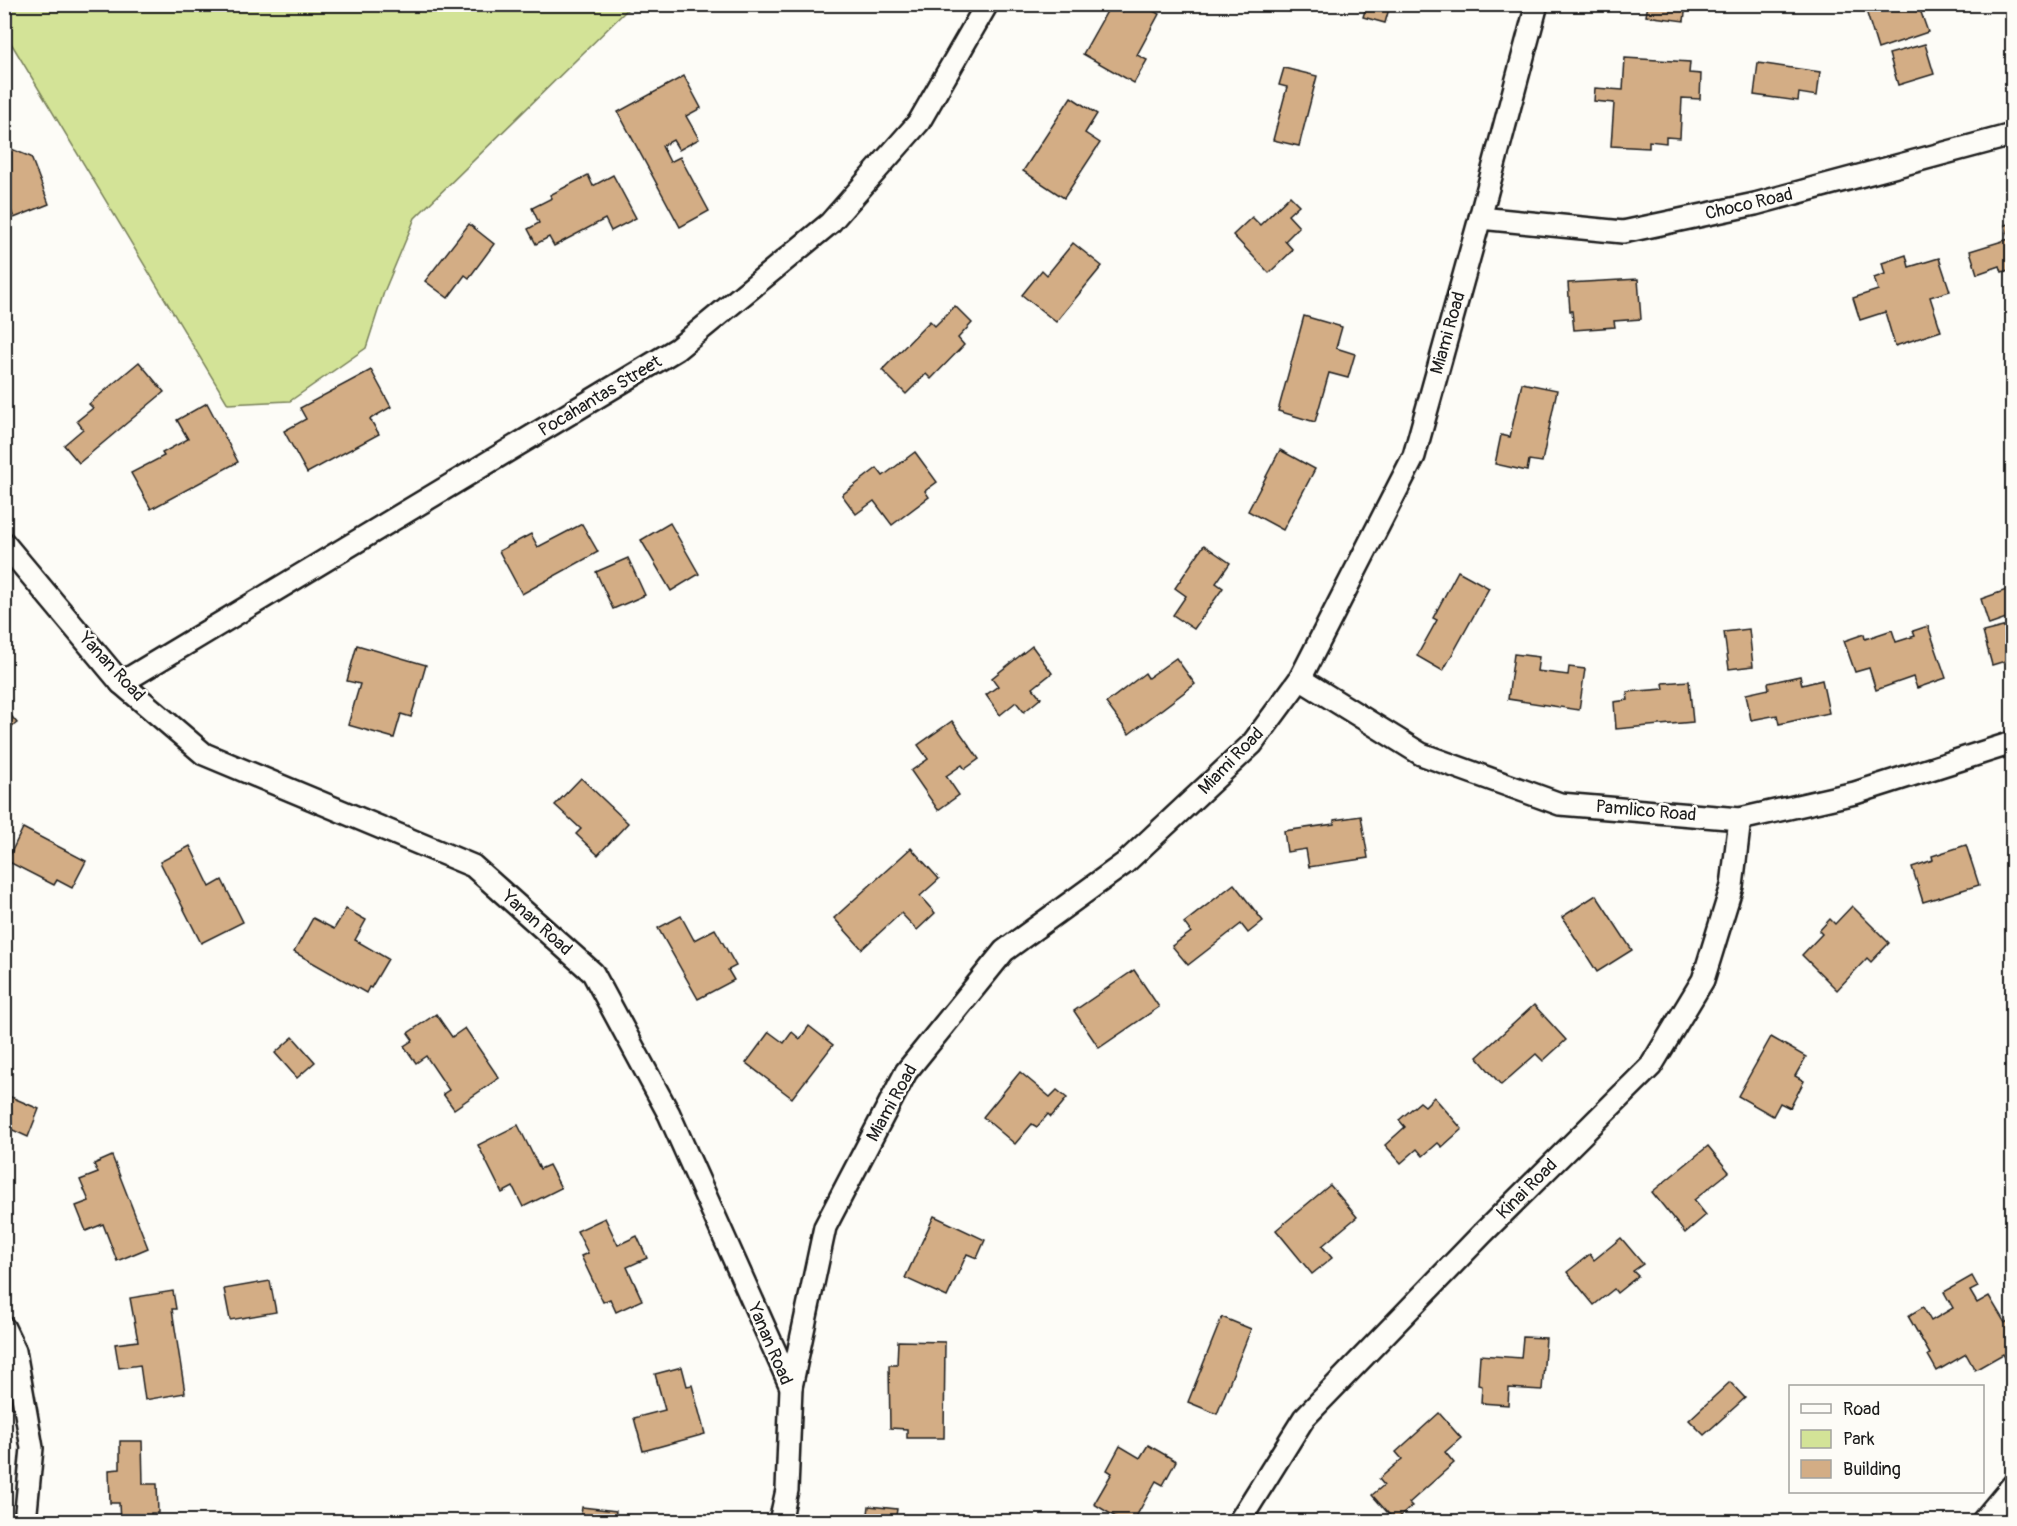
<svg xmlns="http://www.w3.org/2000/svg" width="2017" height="1526" font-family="Pangolin,sans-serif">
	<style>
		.green { fill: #d3e397; stroke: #78805a; stroke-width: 1.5 }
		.building { fill: #d3ad85; stroke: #1c1c1c; stroke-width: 1.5 }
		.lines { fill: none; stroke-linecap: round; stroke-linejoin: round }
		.minor-casing { stroke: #1c1c1c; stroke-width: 26 }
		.minor { stroke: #fdfcf7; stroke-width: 21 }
		.labels { text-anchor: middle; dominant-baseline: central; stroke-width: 5; stroke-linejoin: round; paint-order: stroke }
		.street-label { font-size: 18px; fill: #1c1c1c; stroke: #fdfcf7 }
	</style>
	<rect width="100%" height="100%" fill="#fdfcf7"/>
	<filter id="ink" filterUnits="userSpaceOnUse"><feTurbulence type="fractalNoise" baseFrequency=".0167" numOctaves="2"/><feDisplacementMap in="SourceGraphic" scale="12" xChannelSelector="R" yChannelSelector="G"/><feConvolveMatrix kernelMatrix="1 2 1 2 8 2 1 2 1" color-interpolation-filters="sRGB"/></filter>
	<g filter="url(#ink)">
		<path class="green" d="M5 4H632V5L415 218 384 292 366 348 290 401 228 404 5 33Z"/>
		<g class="building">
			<path d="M1126 4H1141L1159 14 1137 55 1147 60 1134 83 1083 54 1110 6 1122 12Z"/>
			<path d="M1367 4H1406L1405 9 1390 5 1385 23 1363 17Z"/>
			<path d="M1648 4H1695V6L1686 5 1684 21 1646 16Z"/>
			<path d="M1864 4H1918L1928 32 1878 49Z"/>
			<path d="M1925 44 1934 74 1898 85 1889 54Z"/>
			<path d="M1625 58 1690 62 1689 73 1701 74 1700 99 1682 98 1680 138 1666 137V143L1649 141V148L1611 146 1614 103 1594 101 1595 88 1623 90Z"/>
			<path d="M1758 63 1820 72 1817 96 1799 93 1798 101 1754 95Z"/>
			<path d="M1284 68 1317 76 1299 146 1273 140 1287 87 1279 85Z"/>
			<path d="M684 76 701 108 686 116 699 139 679 150 673 140 662 146 670 162 680 157 709 211 680 227 618 112Z"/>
			<path d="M1071 97 1097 114 1085 133 1100 143 1064 198 1023 171Z"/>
			<path d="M4 146 31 157 49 204 14 218 7 200 4 207Z"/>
			<path d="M588 175 593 186 613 175 636 218 611 231 605 219 554 246 549 237 536 244 528 229 539 223 532 208 552 198 550 195Z"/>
			<path d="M1290 196 1299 205 1288 215 1299 227 1285 241 1293 250 1269 273 1233 235 1252 217 1260 225Z"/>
			<path d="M2012 223V269L2002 272 2000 266 1977 274 1970 251 2009 239 2005 225Z"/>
			<path d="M469 224 494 244 469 278 465 275 448 298 425 281Z"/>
			<path d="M1073 243 1102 266 1056 322 1022 295 1042 270 1047 275Z"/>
			<path d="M1906 255 1909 267 1939 258 1950 291 1930 297 1941 331 1895 346 1885 312 1860 320 1853 298 1878 290 1874 278 1885 274 1882 263Z"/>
			<path d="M1638 279 1641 319 1614 321 1615 327 1574 330 1572 311H1570L1568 283Z"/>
			<path d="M955 306 972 323 958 338 964 345 931 379 926 374 906 394 882 370 930 321 935 326Z"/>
			<path d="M1304 316 1342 327 1336 348 1355 354 1348 378 1329 373 1315 422 1278 411Z"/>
			<path d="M139 362 164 392 79 463 64 445 83 429 77 421 93 408 89 404Z"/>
			<path d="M371 370 391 407 370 419 379 434 307 473 284 431 306 419 300 408Z"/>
			<path d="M1522 383 1557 390 1542 462 1529 460 1527 471 1495 464 1501 435 1510 437Z"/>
			<path d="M207 403 238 462 151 509 131 473 164 456 162 453 188 439 177 420Z"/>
			<path d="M1280 450 1315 469 1283 530 1248 511Z"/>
			<path d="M915 452 937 482 925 491 929 497 892 525 874 501 856 514 842 495 877 468 883 476Z"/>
			<path d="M670 523 699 574 671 591 641 540Z"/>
			<path d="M582 524 598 552 522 594 499 551 531 534 538 547Z"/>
			<path d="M1204 545 1230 563 1216 583 1223 588 1194 629 1173 615 1186 596 1175 588Z"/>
			<path d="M628 558 645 595 613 609 596 572Z"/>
			<path d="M1458 571 1489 588 1443 671 1417 656 1437 620 1433 618Z"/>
			<path d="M2012 588V617L1989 625 1981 599Z"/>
			<path d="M1928 626 1946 678 1917 688 1913 677 1876 690 1869 668 1855 672 1844 641 1864 634 1865 639 1892 630 1896 642 1915 636 1913 631Z"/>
			<path d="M2007 626 2012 646V659L1992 665 1983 632Z"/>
			<path d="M1749 629 1753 666 1729 669 1724 632Z"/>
			<path d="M357 645 426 665 411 717 401 714 394 738 348 725 360 684 347 681Z"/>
			<path d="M1032 646 1052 673 1033 688 1041 698 1024 712 1016 702 1000 715 986 695 998 686 992 678Z"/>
			<path d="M1514 654 1539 657 1537 671 1568 675 1569 667 1585 669 1579 710 1508 699Z"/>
			<path d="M1176 658 1195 684 1129 734 1106 703 1145 673 1148 678Z"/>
			<path d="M1800 676 1802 685 1822 680 1829 713 1779 724 1777 715 1751 720 1746 694 1769 689 1768 683Z"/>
			<path d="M1689 681 1693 722 1616 729 1614 702 1628 700 1627 692 1664 689 1663 683Z"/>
			<path d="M4 707 17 723 4 733Z"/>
			<path d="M952 721 979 759 965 769 962 765 946 776 959 795 938 810 911 771 928 759 918 745Z"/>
			<path d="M581 778 628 823 598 855 576 834 581 829 555 805Z"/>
			<path d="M1361 816 1368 858 1309 867 1306 849 1287 852 1284 831 1334 824V820Z"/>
			<path d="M23 828 86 861 72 888 57 880 54 885 7 861Z"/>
			<path d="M1966 845 1979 885 1923 902 1912 867 1933 860 1932 856Z"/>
			<path d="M190 846 210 887 222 880 243 922 201 943 160 862Z"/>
			<path d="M911 848 939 879 920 896 935 913 917 930 901 913 862 949 834 918Z"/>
			<path d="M1234 884 1263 921 1248 933 1241 924 1188 965 1172 946 1191 932 1184 923Z"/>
			<path d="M1596 895 1632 950 1597 972 1562 917Z"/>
			<path d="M1852 906 1889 943 1871 962 1867 958 1837 990 1802 955 1822 934 1819 931 1830 919 1835 924Z"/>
			<path d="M346 909 366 920 355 940 388 959 371 988 369 987 366 993 294 952 313 918 334 929Z"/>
			<path d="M681 916 694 940 715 929 736 966 728 970 734 980 698 999 658 928Z"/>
			<path d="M1134 970 1159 1007 1099 1048 1074 1011Z"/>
			<path d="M1534 1005 1566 1040 1543 1061 1536 1054 1501 1085 1477 1057Z"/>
			<path d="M436 1014 452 1037 465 1028 499 1078 454 1109 443 1094 449 1090 426 1056 416 1063 404 1046 413 1040 408 1033Z"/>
			<path d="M809 1026 833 1045 792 1098 746 1063 769 1032 784 1043 792 1032 800 1039Z"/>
			<path d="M293 1037 315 1062 297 1078 275 1053Z"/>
			<path d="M1771 1037 1806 1057 1795 1076 1804 1081 1790 1108 1780 1103 1773 1116 1738 1096Z"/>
			<path d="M1020 1072 1050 1097 1057 1090 1067 1098 1051 1117 1048 1114 1037 1127 1032 1124 1015 1144 983 1117Z"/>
			<path d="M4 1094 39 1109 28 1137 4 1126Z"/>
			<path d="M1434 1097 1462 1129 1442 1147 1438 1143 1423 1156 1417 1149 1401 1163 1385 1145 1405 1127 1399 1120 1420 1102 1425 1106Z"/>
			<path d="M518 1125 540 1169 549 1165 561 1188 523 1207 513 1187 502 1193 478 1145Z"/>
			<path d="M1708 1146 1729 1172 1694 1200 1706 1215 1685 1233 1652 1192Z"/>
			<path d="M112 1156 148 1248 117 1261 103 1224 86 1231 76 1206 89 1201 80 1180 98 1173 94 1164Z"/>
			<path d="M1330 1185 1357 1217 1322 1246 1332 1258 1312 1274 1276 1230Z"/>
			<path d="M934 1216 985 1240 977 1258 967 1254 947 1297 905 1278Z"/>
			<path d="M605 1218 618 1245 637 1236 647 1258 627 1267 642 1300 616 1312 610 1299 603 1302 581 1256 588 1253 577 1231Z"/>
			<path d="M1621 1238 1643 1264 1633 1271 1638 1276 1617 1293 1614 1289 1594 1305 1567 1272 1590 1254 1594 1260Z"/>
			<path d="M1972 1276 1978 1287 1970 1291 1977 1303 1989 1296 2005 1323 2012 1318V1370L2003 1354 1975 1370 1966 1354 1937 1371 1928 1355 1930 1354 1908 1316 1923 1307 1931 1321 1953 1308 1944 1292Z"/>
			<path d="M270 1281 276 1312 230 1320 224 1289Z"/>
			<path d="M173 1291 176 1309H172L185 1393 145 1400 140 1365 119 1368 115 1344 138 1341 130 1298Z"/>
			<path d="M1222 1317 1251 1329 1217 1414 1188 1402Z"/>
			<path d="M1523 1337 1546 1338 1542 1390 1509 1388 1508 1405 1481 1403 1482 1386 1478 1385 1480 1355 1521 1358Z"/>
			<path d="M898 1341 945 1342 944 1438H907V1429L890 1428 889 1365H897Z"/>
			<path d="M682 1367 687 1386 692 1385 705 1434 643 1451 634 1418 665 1410 655 1374Z"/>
			<path d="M1730 1382 1745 1398 1704 1435 1689 1420Z"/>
			<path d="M1439 1413 1461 1438 1445 1452 1454 1463 1409 1503 1412 1506 1395 1521 1372 1495 1384 1485 1379 1479 1402 1459 1396 1452Z"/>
			<path d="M120 1441H142L143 1484H157L158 1513H151V1522H120L119 1503H110L109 1470 120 1469Z"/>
			<path d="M1148 1445 1176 1461 1163 1485 1156 1481 1133 1522H1124L1094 1504 1112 1473 1107 1470 1120 1446 1140 1458Z"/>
			<path d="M869 1506 897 1509 895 1522H867Z"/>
			<path d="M582 1507 616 1511 615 1520 628 1522H580Z"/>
		</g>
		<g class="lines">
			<g class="minor-casing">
				<g id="minor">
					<path d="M1480 218 1623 232 1755 204 2012 135"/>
					<path d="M4 543 121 683 204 754 473 866 593 973 669 1114 791 1387 787 1490 780 1522"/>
					<path d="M1300 679 1421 754 1560 804 1740 819 1855 793 2012 743"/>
					<path d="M121 683 677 349 830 223 919 122 987 4"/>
					<path d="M4 1328 15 1351 32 1448 25 1522"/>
					<path d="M791 1387 825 1227 906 1072 1004 951 1125 863 1252 744 1300 679 1414 456 1480 218 1537 4"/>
					<path d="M1239 1522 1304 1418 1482 1234 1651 1066 1703 980 1732 886 1740 819"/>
					<path d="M1982 1522 2012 1486"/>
				</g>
			</g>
			<use href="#minor" class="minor"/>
		</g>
	</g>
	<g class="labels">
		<g class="street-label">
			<text transform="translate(1749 204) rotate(-13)">Choco Road</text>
			<text transform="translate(1448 333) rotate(-74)">Miami Road</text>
			<text transform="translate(600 396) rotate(-31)">Pocahantas Street</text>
			<text transform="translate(112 667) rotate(47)">Yanan Road</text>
			<text transform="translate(1231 761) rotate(-46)">Miami Road</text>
			<text transform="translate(1646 811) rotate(5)">Pamlico Road</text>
			<text transform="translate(537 923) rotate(42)">Yanan Road</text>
			<text transform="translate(892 1103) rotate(-61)">Miami Road</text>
			<text transform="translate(1527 1189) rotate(-45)">Kinai Road</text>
			<text transform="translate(770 1344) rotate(67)">Yanan Road</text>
		</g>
	</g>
	<rect width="2017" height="1526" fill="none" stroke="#fdfcf7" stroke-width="24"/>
	<rect x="12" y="12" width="1993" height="1502" fill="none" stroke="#1c1c1c" stroke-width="2" filter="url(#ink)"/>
	<rect x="1789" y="1385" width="195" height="108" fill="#fdfcf7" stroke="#a3a29f" stroke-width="1.5"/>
	<rect x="1801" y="1404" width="30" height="9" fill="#fdfcf7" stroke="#a3a29f" stroke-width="1.5"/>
	<text x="1843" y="1415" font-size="18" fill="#1c1c1c">Road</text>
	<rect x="1801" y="1430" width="30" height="18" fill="#d3e397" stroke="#a3a29f" stroke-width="1.5"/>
	<text x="1843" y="1445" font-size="18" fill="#1c1c1c">Park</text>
	<rect x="1801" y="1460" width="30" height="18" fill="#d3ad85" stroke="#a3a29f" stroke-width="1.5"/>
	<text x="1843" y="1475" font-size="18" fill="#1c1c1c">Building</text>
</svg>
